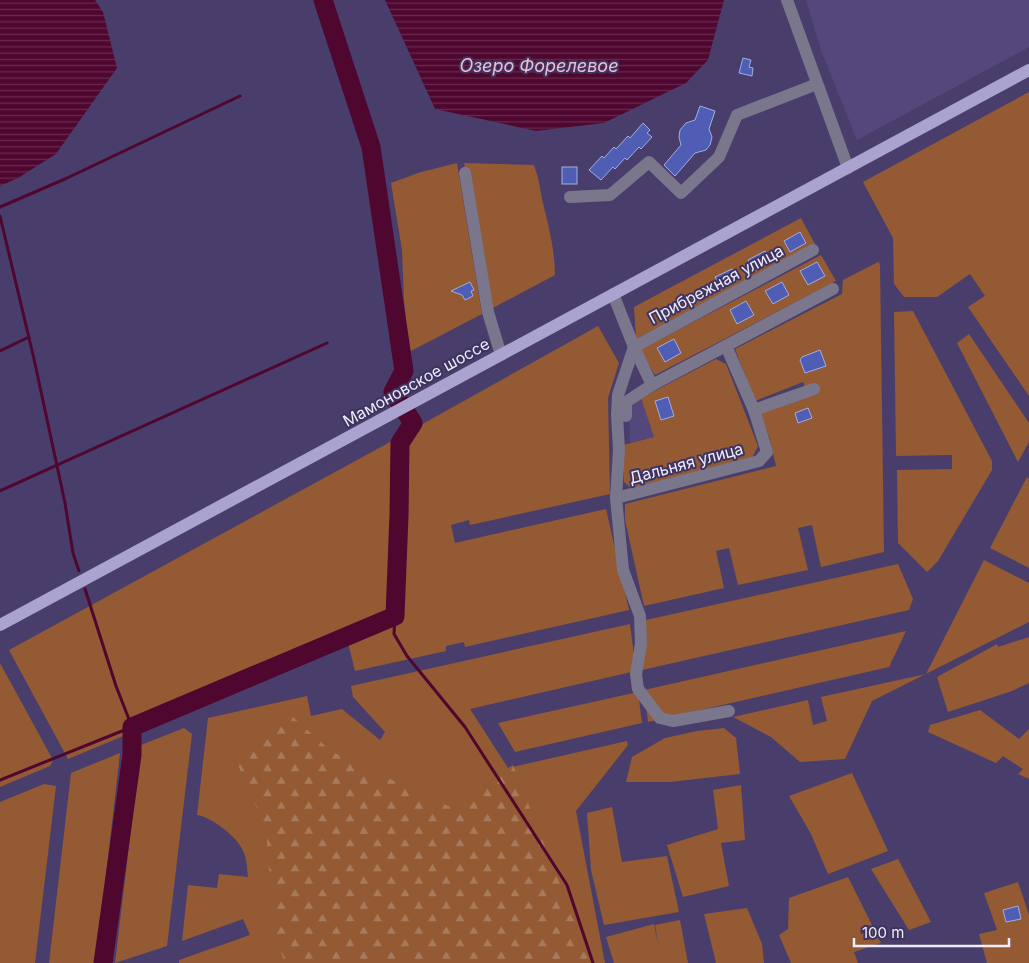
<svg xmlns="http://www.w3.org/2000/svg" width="1029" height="963" font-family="Inter,sans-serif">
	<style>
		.built { fill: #53477b }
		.green { fill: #935a34 }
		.forest { fill: url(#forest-firs) }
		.water { fill: url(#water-rules) }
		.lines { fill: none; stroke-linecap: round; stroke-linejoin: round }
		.stream { stroke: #4f062f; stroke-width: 3 }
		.river { stroke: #4f062f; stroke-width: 19 }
		.building { fill: #4f5db4; stroke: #a1aee1 }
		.minor { stroke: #7a768c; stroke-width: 12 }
		.major { stroke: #aba3cf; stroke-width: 12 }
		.labels { text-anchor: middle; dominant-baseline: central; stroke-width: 4; stroke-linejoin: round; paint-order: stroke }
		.street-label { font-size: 16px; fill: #efecfd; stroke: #3e345f }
		.water-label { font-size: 18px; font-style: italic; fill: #f2bcd1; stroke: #3e345f }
	</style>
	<defs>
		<pattern id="forest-firs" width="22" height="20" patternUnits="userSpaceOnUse" patternTransform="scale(1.25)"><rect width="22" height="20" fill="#935a34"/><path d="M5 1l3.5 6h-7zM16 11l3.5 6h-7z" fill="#a87a5c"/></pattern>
		<pattern id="water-rules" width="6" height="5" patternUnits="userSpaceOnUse" patternTransform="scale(1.25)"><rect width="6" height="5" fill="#4f062f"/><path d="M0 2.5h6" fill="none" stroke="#692a4e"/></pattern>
	</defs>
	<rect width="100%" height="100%" fill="#493e6b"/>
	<g class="built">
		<path d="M806 0H1029V47L857 140 821 50Z"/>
		<path d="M641 398 654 437 630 443 629 404Z"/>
	</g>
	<g class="green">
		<path d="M1029 92V396L968 307 985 296 970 274 937 297H904L894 284 893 238 863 182Z"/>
		<path d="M457 163 482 314 409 352 404 300 402 250 391 183 421 172Z"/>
		<path d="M464 163 534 165C538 176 540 187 542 199 548 224 555 249 555 275L489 310Z"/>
		<path d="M801 218 815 244 636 339 634 307Z"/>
		<path d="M821 255 836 281 655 375 640 350Z"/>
		<path d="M878 262 880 264 884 552 821 567 812 525 798 528 808 570 738 585 729 548 716 551 724 588 644 606 625 520V504L776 466 770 440 760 413 808 395 803 382 755 401 735 349 842 294 843 280Z"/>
		<path d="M913 311 992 461V470L938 561 927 572 898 543 897 470 952 469V455L896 456 894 312Z"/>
		<path d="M598 326 619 363 608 398 610 494 470 525 469 520 451 525 455 543 606 509 629 610 465 647 464 642 446 646V651L355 671 348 643 68 759 9 650 401 436Z"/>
		<path d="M969 334 1029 423V442L1018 462 957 343Z"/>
		<path d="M716 359 726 364 758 446 752 458 631 488 624 482 623 445 654 437 641 398Z"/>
		<path d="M1027 477 1029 479V568L990 548Z"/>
		<path d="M984 560 1029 583V622L872 701 845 759 800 762 771 737 733 717 808 700 813 725 827 721 821 697 926 674Z"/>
		<path d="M898 564 913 599 909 610 642 670 637 622Z"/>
		<path d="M630 624 636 671 470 709 508 768 627 741 628 745 576 811 605 963H179V960L250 935 243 919 182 941 188 885 217 888 219 874 248 877C247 869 247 860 244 853 239 838 212 817 197 815L208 718 307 696 311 716 342 709 380 740 385 732 353 697 351 686Z"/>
		<path d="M906 631 889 667 648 722 644 690Z"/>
		<path d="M1029 637V683L1012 691 948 712 937 677 997 644 998 647Z"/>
		<path d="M0 663 53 760 50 766 0 787Z"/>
		<path d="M638 692 642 723 515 752 498 723Z"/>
		<path d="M980 710 1019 739 1029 729V779L1018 774 1023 769 1003 756 996 763 928 732 930 725Z"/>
		<path d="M184 728 192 734 167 946 115 963 141 745Z"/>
		<path d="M724 728 736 738 740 774 670 782H626L632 757 665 738 697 731Z"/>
		<path d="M120 753 96 963H49L71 773Z"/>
		<path d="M852 773 888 851 828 874 811 834 789 796Z"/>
		<path d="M44 784 56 786 35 963H0V802Z"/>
		<path d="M741 785 745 840 721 843 729 886 683 897 667 845 718 829 713 790Z"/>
		<path d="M612 807 622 862 667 856 679 912 604 925 591 870 587 813Z"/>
		<path d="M898 859 931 922 909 930 871 869Z"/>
		<path d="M848 877 881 943 854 952 858 963H791L779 935 788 929 789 898Z"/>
		<path d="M1018 882 1029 915V963H987L979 934 997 930 984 893Z"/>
		<path d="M747 908 762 944 764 963H716L704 914Z"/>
		<path d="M680 920 688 963H614L606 937 654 924 659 949 655 925Z"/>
	</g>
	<path class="forest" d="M284 709 332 752 448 806 513 765 591 963H285L274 932 266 829 235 758Z"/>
	<g class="water">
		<path d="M0 0H95L103 12 117 68 56 154 18 178 0 186Z"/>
		<path d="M385 0H724L708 60 686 83 604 123 536 131 435 109Z"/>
	</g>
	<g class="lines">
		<g class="stream">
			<path d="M0 207 65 179 240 96"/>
			<path d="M0 216 34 359 65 503 73 553 79 571"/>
			<path d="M0 351 29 337"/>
			<path d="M0 491 327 343"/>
			<path d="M395 616 394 634 407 656 465 727 567 885 593 963"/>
			<path d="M0 780 132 727 116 686 85 589"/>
		</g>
		<path class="river" d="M103 963 132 755V727L395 616 399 515 400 443 413 423 393 392 404 371 371 147 323 0"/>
	</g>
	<g class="building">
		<path d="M743 58 751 60 749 67 753 68 752 76 739 73Z"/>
		<path d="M700 106 715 111 709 129 712 137 710 145 706 150 695 153 675 176 664 165 681 145 679 137 680 130 686 123 695 120Z"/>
		<path d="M643 123 650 130 647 133 652 137 641 149 639 147 627 160 625 158 615 169 613 167 601 180 589 170 602 156 604 158 614 147 616 149 628 136 630 138Z"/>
		<rect x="562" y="167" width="15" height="17"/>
		<path d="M800 232 806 243 790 252 784 241Z"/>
		<path d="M765 251 771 262 754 271 748 260Z"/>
		<path d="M817 262 825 276 808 285 800 271Z"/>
		<path d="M732 269 738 280 721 289 715 277Z"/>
		<path d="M470 282 474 290 471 291 473 296 465 300 462 295 451 291Z"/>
		<path d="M782 282 789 295 773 304 765 291Z"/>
		<path d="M746 301 754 315 737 324 730 310Z"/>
		<path d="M674 339 681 353 665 362 657 348Z"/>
		<path d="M820 350 826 366 805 373 800 360 802 357Z"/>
		<path d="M668 397 674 416 661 420 655 401Z"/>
		<path d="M808 408 812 418 798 423 795 413Z"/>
		<path d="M1018 906 1021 919 1006 922 1003 910Z"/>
	</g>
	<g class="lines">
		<g class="minor">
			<path d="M787 0 848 168"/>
			<path d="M465 173 488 312 501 355"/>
			<path d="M570 197 610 195 649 162 681 193 719 157 737 115 817 84"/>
			<path d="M613 294 634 347 652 385"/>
			<path d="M754 410 814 389"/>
			<path d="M626 416V402L652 385 833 289"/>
			<path d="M616 498 759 461 767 452 754 410 726 346"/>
			<path d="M729 711 673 721 660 718 638 689 636 674 641 644 640 616 623 570 616 498 619 450 617 415 618 395 634 347 813 250"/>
		</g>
		<path class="major" d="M0 625 1029 70"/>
	</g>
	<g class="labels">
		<g class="street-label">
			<text transform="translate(716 284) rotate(-28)">Прибрежная улица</text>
			<text transform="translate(416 382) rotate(-29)">Мамоновское шоссе</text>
			<text transform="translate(686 463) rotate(-15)">Дальняя улица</text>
		</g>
		<g class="water-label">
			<text x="539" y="65">Озеро Форелевое</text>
		</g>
	</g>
	<path d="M854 938v8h155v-8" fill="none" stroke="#efecfd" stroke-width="2.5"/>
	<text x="862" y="938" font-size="15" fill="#efecfd" stroke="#3e345f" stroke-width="4" paint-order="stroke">100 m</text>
</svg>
